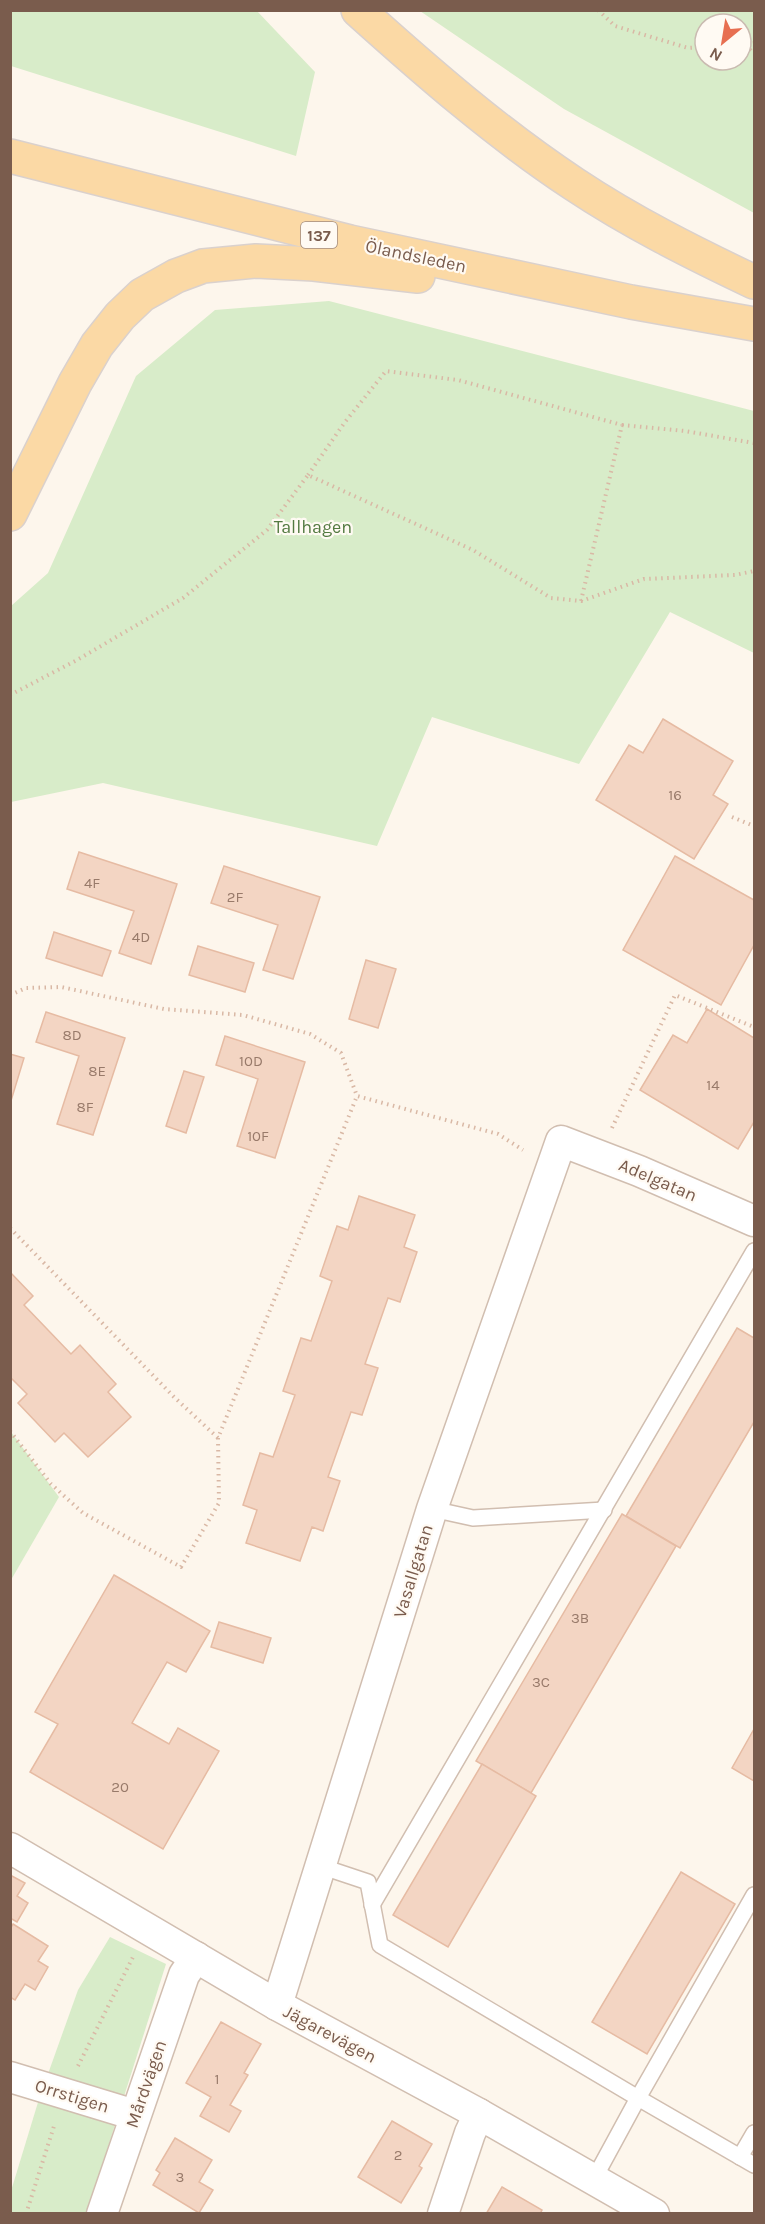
<svg xmlns="http://www.w3.org/2000/svg" width="765" height="2224" font-family="Karla,sans-serif">
	<style>
		.green { fill: #d8ecc9; fill-rule: evenodd }
		.building { fill: #f3d5c3; stroke: #e6bba3; stroke-width: 1.5 }
		.lines { fill: none; stroke-linecap: round; stroke-linejoin: round }
		.service-casing { stroke: #d1beb0; stroke-width: 18 }
		.minor-casing { stroke: #d1beb0; stroke-width: 33 }
		.primary-casing { stroke: #dad1cd; stroke-width: 36 }
		.path { stroke: #d9b8a5; stroke-width: 4; stroke-dasharray: 1.5 4.5; stroke-linecap: butt }
		.service { stroke: #fff; stroke-width: 15 }
		.minor { stroke: #fff; stroke-width: 30 }
		.primary { stroke: #fbd9a5; stroke-width: 33 }
		.labels { text-anchor: middle; dominant-baseline: central; stroke-width: 4.5; stroke-linejoin: round; paint-order: stroke }
		.number-label { font-size: 15px; fill: #987a6a }
		.shield { fill: #fffaf3; stroke: #a28b7f; stroke-width: 1.5 }
		.shield-label { font-size: 16px; font-weight: bold; fill: #7a5c4d }
		.street-label { font-size: 18px; fill: #7a5c4d; stroke: #fffaf3 }
		.park-label { font-size: 18px; fill: #537a41; stroke: #fffaf3 }
	</style>
	<rect width="100%" height="100%" fill="#fdf6ec"/>
	<g class="green">
		<path d="M256 10 315 72 296 156 11 66V11Z"/>
		<path d="M420 11H754V213L564 109ZM705 24H741V60H705Z"/>
		<path d="M329 301 754 411V653L670 612 579 764 432 717 377 846 103 783 11 802V606L48 573 136 376 215 310Z"/>
		<path d="M11 1432 59 1497 11 1580Z"/>
		<path d="M110 1937 166 1964 87 2213 11 2214V2191L39 2099 78 1990Z"/>
	</g>
	<g class="building">
		<path d="M663 719 733 761 713 795 728 804 694 859 596 800 629 745 643 753Z"/>
		<path d="M79 852 177 884 151 964 119 953 134 911 67 889Z"/>
		<path d="M675 856 754 900V945L721 1005 623 950Z"/>
		<path d="M224 866 320 897 293 979 263 970 278 925 211 903Z"/>
		<path d="M54 932 111 951 102 976 46 958Z"/>
		<path d="M198 946 254 963 245 992 189 975Z"/>
		<path d="M366 960 396 969 378 1028 349 1019Z"/>
		<path d="M707 1009 754 1038V1122L738 1149 640 1090 673 1035 687 1043Z"/>
		<path d="M46 1012 125 1038 93 1135 57 1124 79 1056 36 1042Z"/>
		<path d="M225 1036 305 1062 275 1158 237 1146 258 1079 216 1065Z"/>
		<path d="M10 1054 24 1058 10 1104Z"/>
		<path d="M184 1071 204 1077 186 1133 166 1126Z"/>
		<path d="M359 1196 415 1215 404 1247 417 1252 400 1302 388 1298 365 1364 378 1368 362 1415 351 1412 328 1477 340 1481 323 1531 312 1527 300 1561 246 1543 257 1510 243 1505 260 1453 273 1457 295 1395 283 1391 301 1338 311 1341 332 1281 320 1276 337 1226 348 1230Z"/>
		<path d="M10 1272 33 1296 24 1305 71 1354 80 1345 116 1384 108 1392 131 1417 88 1457 64 1433 55 1442 18 1403 27 1394 10 1377Z"/>
		<path d="M737 1328 754 1338V1422L680 1548 626 1516Z"/>
		<path d="M622 1514 676 1546 531 1793 476 1761Z"/>
		<path d="M114 1575 210 1631 186 1672 167 1662 132 1723 169 1744 178 1728 219 1751 163 1849 30 1772 58 1724 35 1712Z"/>
		<path d="M219 1622 271 1638 263 1663 211 1647Z"/>
		<path d="M754 1729V1781L732 1768Z"/>
		<path d="M482 1764 536 1796 448 1947 393 1915Z"/>
		<path d="M681 1872 735 1904 647 2054 592 2022Z"/>
		<path d="M10 1875 25 1883 17 1896 28 1903 17 1922 10 1918Z"/>
		<path d="M13 1924 48 1946 38 1961 48 1967 35 1990 25 1984 15 2000 10 1997V1929Z"/>
		<path d="M221 2022 261 2044 244 2073 248 2075 230 2105 241 2111 229 2132 200 2116 211 2097 186 2083Z"/>
		<path d="M392 2121 432 2144 419 2166 422 2168 401 2203 358 2177Z"/>
		<path d="M175 2138 212 2160 199 2182 213 2190 199 2213 153 2185 160 2173 156 2170Z"/>
		<path d="M502 2187 542 2210 540 2214H486Z"/>
	</g>
	<g class="lines">
		<g class="service-casing">
			<g id="service">
				<path d="M432 1509 473 1518 604 1510"/>
				<path d="M320 1866 368 1882 380 1945 638 2098 594 2179"/>
				<path d="M754 1895 638 2098 754 2165"/>
				<path d="M372 1905 754 1251"/>
				<path d="M740 2157 754 2133"/>
			</g>
		</g>
		<g class="minor-casing">
			<g id="minor">
				<path d="M10 1848 277 2005 479 2114 654 2214"/>
				<path d="M277 2005 432 1509 561 1141 639 1171 754 1221"/>
				<path d="M10 2077 135 2115"/>
				<path d="M102 2214 184 1975 196 1957"/>
				<path d="M443 2214 470 2133 479 2114"/>
			</g>
		</g>
		<g class="primary-casing">
			<g id="primary">
				<path d="M358 10C427 72 497 133 574 184 631 222 693 253 754 282"/>
				<path d="M10 156 350 242 631 302 754 324"/>
				<path d="M10 514 75 383 97 345 120 316 142 295 176 276 203 266 256 261 314 264 418 276"/>
			</g>
		</g>
		<g class="path">
			<path d="M598 10 615 26 688 48 705 47"/>
			<path d="M741 45 754 43"/>
			<path d="M746 45 754 54"/>
			<path d="M622 425 685 431 754 443"/>
			<path d="M308 475 345 422 386 371 458 380 622 425 581 601"/>
			<path d="M10 695 77 660 183 598 267 530 308 475 473 550 551 598 581 601 644 579 735 575 754 571"/>
			<path d="M732 817 754 826"/>
			<path d="M10 995 26 988 61 987 164 1009 243 1015 310 1034 341 1053 357 1096 498 1134 523 1150"/>
			<path d="M612 1128 675 995 754 1027"/>
			<path d="M10 1228 174 1397 218 1438"/>
			<path d="M10 1431 51 1484 83 1513 181 1567 219 1503 218 1438 357 1096"/>
			<path d="M78 2066 133 1957"/>
			<path d="M26 2214 55 2123"/>
		</g>
		<use href="#service" class="service"/>
		<use href="#minor" class="minor"/>
		<use href="#primary" class="primary"/>
	</g>
	<g class="labels">
		<g class="number-label">
			<text x="675" y="795">16</text>
			<text x="92" y="883">4F</text>
			<text x="235" y="897">2F</text>
			<text x="141" y="937">4D</text>
			<text x="72" y="1035">8D</text>
			<text x="251" y="1061">10D</text>
			<text x="97" y="1071">8E</text>
			<text x="713" y="1085">14</text>
			<text x="85" y="1107">8F</text>
			<text x="258" y="1136">10F</text>
			<text x="580" y="1618">3B</text>
			<text x="541" y="1682">3C</text>
			<text x="120" y="1787">20</text>
			<text x="217" y="2079">1</text>
			<text x="398" y="2155">2</text>
			<text x="180" y="2177">3</text>
		</g>
		<rect class="shield" x="301" y="222" width="36" height="26" rx="4.5"/>
		<g class="shield-label">
			<text x="319" y="235">137</text>
		</g>
		<g class="street-label">
			<text transform="translate(416 256) rotate(12)">Ölandsleden</text>
			<text transform="translate(658 1180) rotate(23)">Adelgatan</text>
			<text transform="translate(413 1571) rotate(-73)">Vasallgatan</text>
			<text transform="translate(330 2034) rotate(28)">Jägarevägen</text>
			<text transform="translate(146 2084) rotate(-71)">Mårdvägen</text>
			<text transform="translate(72 2096) rotate(17)">Orrstigen</text>
		</g>
		<g class="park-label">
			<text x="313" y="527">Tallhagen</text>
		</g>
	</g>
	<rect width="765" height="2224" fill="none" stroke="#7a5c4d" stroke-width="24"/>
	<g transform="translate(723 42) rotate(210)"><circle r="28" fill="#fffaf3" stroke="#cabbb1" stroke-width="1.5"/>
	<path d="M0-4.5L10 22L0 15L-10 22Z" fill="#e76f51"/>
	<text y="-9" font-size="16" font-weight="bold" text-anchor="middle" fill="#7a5c4d">N</text>
	</g>
</svg>
